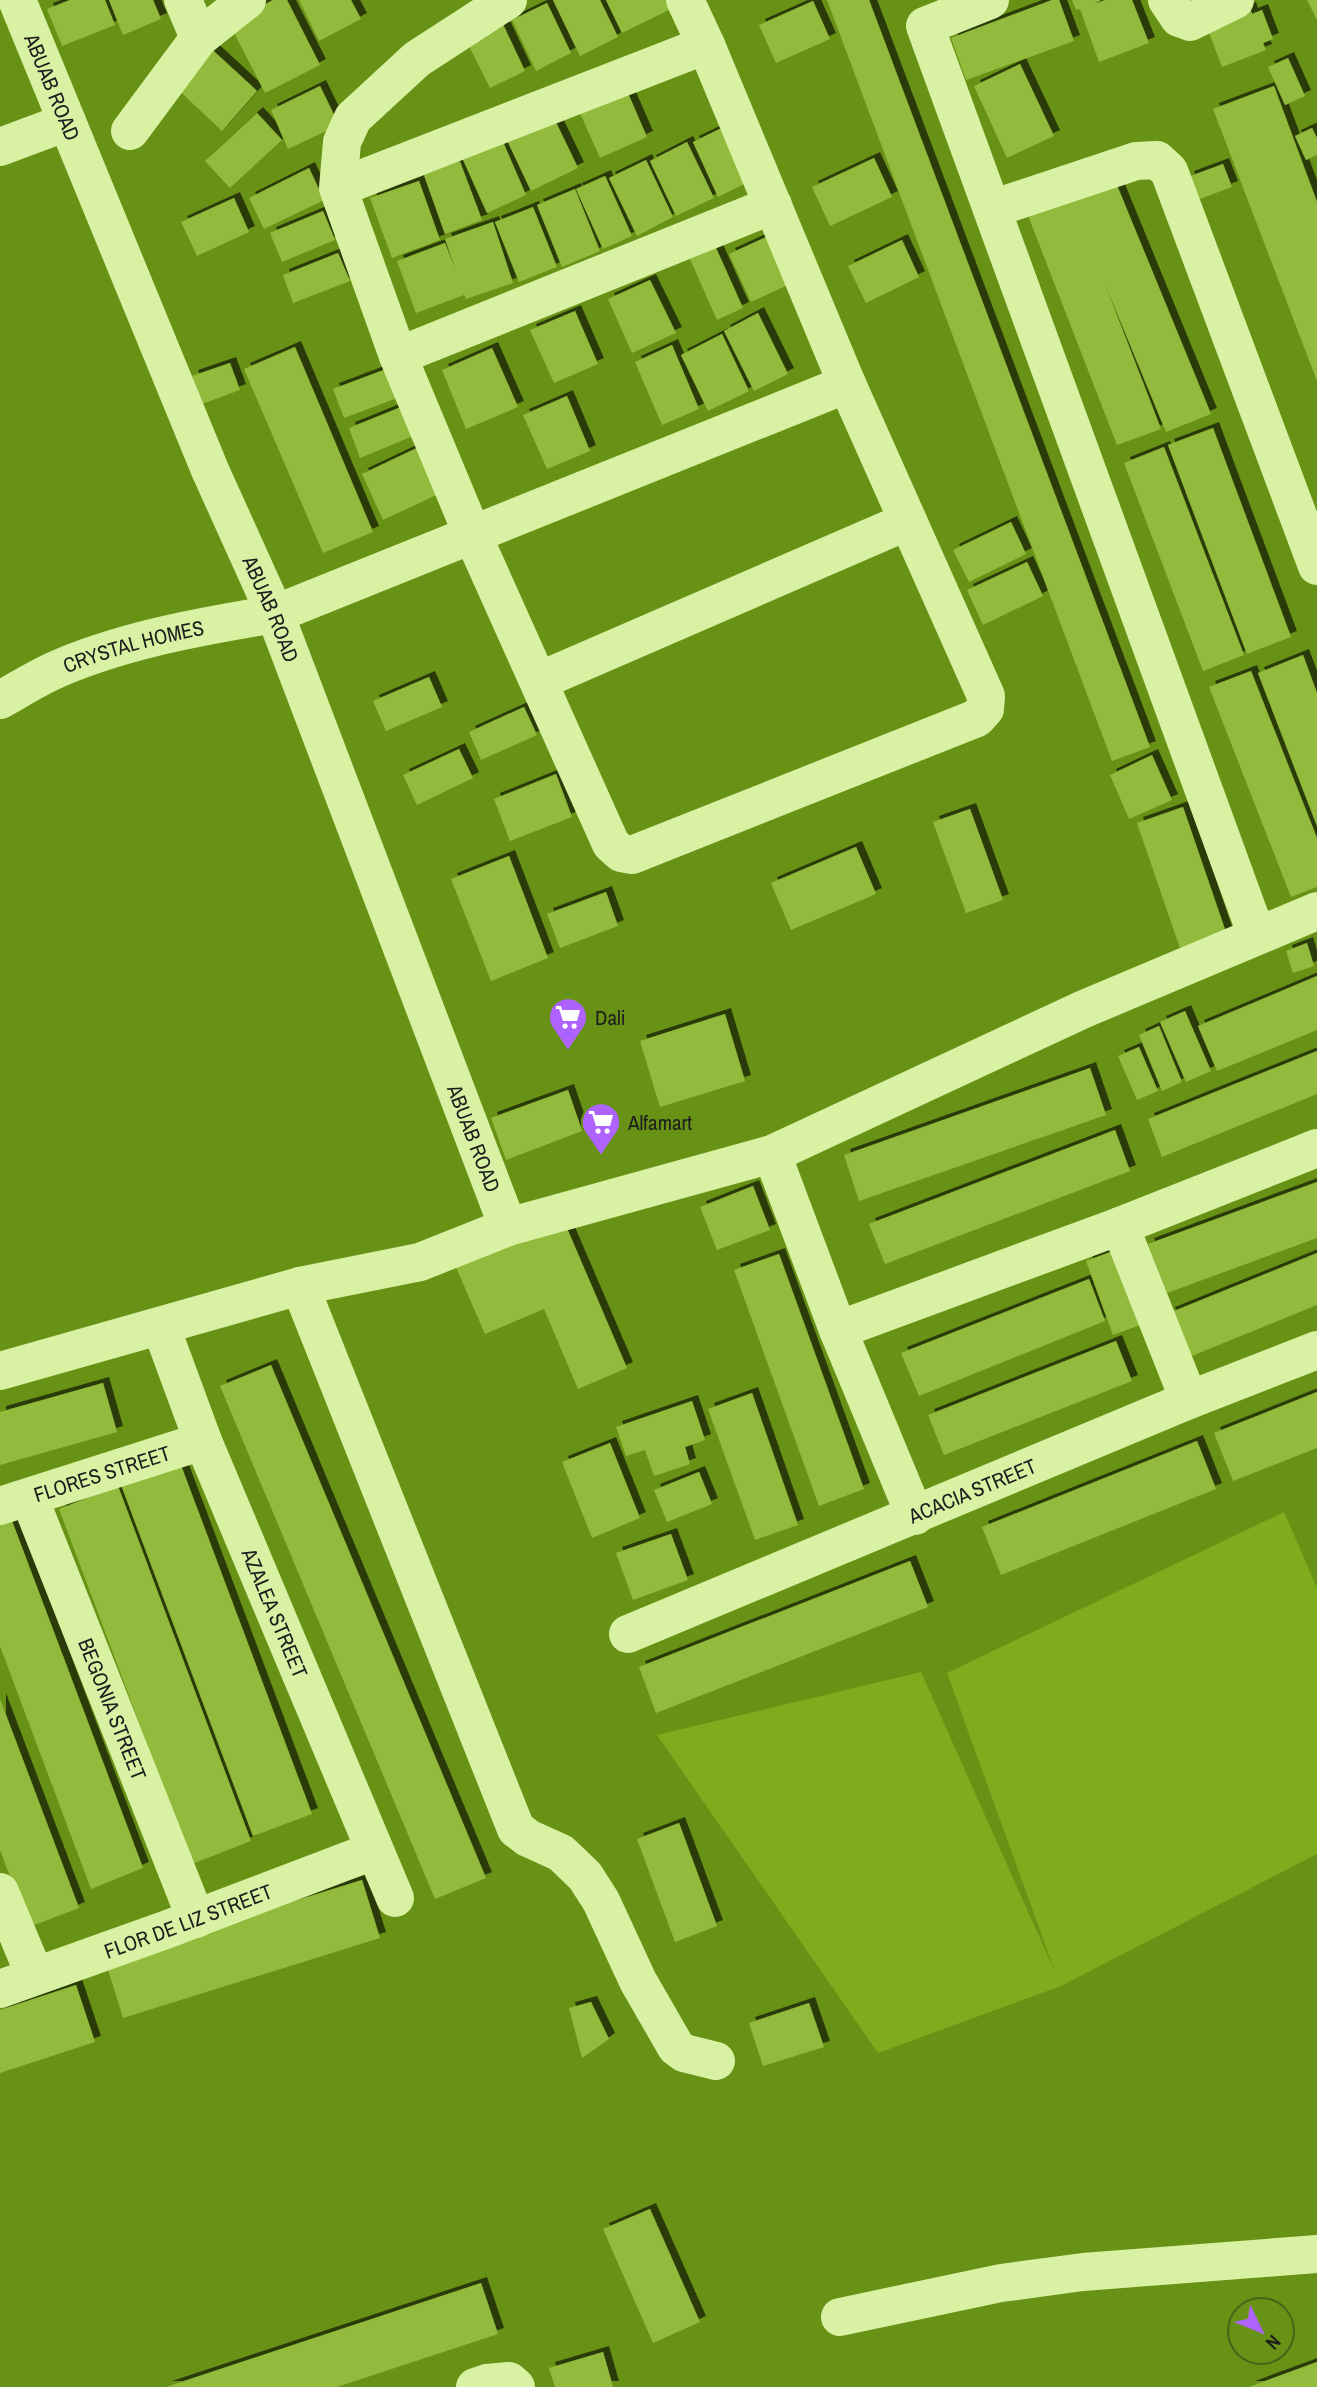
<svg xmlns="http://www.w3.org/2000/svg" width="1317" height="2387" font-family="'Archivo Narrow',sans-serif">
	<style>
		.green { fill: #7eac1d }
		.building { fill: #92ba3d; filter: url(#shadow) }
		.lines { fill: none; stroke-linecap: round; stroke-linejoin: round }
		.minor { stroke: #d8f1a3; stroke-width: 38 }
		.labels { text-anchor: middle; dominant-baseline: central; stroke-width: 7; stroke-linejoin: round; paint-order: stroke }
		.street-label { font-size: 21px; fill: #1d1d1d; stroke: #689215 }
		.poi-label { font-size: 21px; fill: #1d1d1d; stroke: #689215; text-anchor: start }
	</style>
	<defs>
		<filter id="shadow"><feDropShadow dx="6" dy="-6" stdDeviation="0" flood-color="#0009"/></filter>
	</defs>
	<rect width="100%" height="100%" fill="#689215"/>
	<path class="green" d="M1284 1512 1317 1588V1854L1061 1986 878 2053 657 1735 921 1672 1055 1972 947 1673Z"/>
	<g class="building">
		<path d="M70 0H105L115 25 62 46 47 9Z"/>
		<path d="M109 0H153L161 19 123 35Z"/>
		<path d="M273 0H287L320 65 265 93 229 23Z"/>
		<path d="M299 0H351L361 19 319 41Z"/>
		<path d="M553 0H600L618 37 580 56Z"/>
		<path d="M606 0H675L677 6 622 33Z"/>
		<path d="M827 0H869L1150 747 1112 761Z"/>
		<path d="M1052 0H1059L1074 41 966 80 951 38Z"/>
		<path d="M1072 0H1101L1094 4 1105 0H1132L1149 43 1099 62 1080 9 1076 10Z"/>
		<path d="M1307 0H1317V20Z"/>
		<path d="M813 1 830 39 776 63 759 25Z"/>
		<path d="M547 3 571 53 536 71 512 20Z"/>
		<path d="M1250 8 1252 14 1262 10 1273 39 1263 43 1266 50 1222 67 1206 25Z"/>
		<path d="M500 18 525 71 490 88 464 36Z"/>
		<path d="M206 44 257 91 222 131 171 83Z"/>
		<path d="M1288 58 1305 96 1285 105 1268 67Z"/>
		<path d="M1020 64 1054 136 1007 158 974 86Z"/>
		<path d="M624 84 647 137 600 158 576 104Z"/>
		<path d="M320 86 339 125 288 149 271 110Z"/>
		<path d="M1274 86 1317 202V381L1213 109Z"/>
		<path d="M257 113 282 140 230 188 205 161Z"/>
		<path d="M553 116 578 168 531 191 506 138Z"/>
		<path d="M732 123 758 177 718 197 693 142Z"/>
		<path d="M1312 128 1317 138V155L1306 160 1295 136Z"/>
		<path d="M500 135 526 195 487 213 460 153Z"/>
		<path d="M687 142 714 198 676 216 650 161Z"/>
		<path d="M456 151 482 220 445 234 420 164Z"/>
		<path d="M874 158 892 197 830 226 812 187Z"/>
		<path d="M646 160 673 217 637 236 609 178Z"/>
		<path d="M1223 164 1232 187 1197 200 1188 177Z"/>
		<path d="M309 168 324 200 264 229 249 198Z"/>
		<path d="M605 176 632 236 603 249 576 189Z"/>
		<path d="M1114 178 1211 414 1166 432 1105 284 1161 429 1117 445 1027 213Z"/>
		<path d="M419 181 440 240 392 258 370 198Z"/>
		<path d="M575 189 600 251 562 267 537 205Z"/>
		<path d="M234 198 249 232 197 256 181 222Z"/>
		<path d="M533 207 557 267 519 282 495 222Z"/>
		<path d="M323 211 335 240 282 262 270 233Z"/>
		<path d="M493 222 513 283 466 299 464 295 416 313 397 261 445 243 456 271 445 239Z"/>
		<path d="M773 234 794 282 751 302 729 254Z"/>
		<path d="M902 240 919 277 866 303 848 266Z"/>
		<path d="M716 248 743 308 717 320 690 259Z"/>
		<path d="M338 253 350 281 293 303 283 275Z"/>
		<path d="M650 280 676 333 632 353 608 299Z"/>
		<path d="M575 311 598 364 554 383 530 330Z"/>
		<path d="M758 313 788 374 754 391 724 331Z"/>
		<path d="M722 334 749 391 708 411 681 355Z"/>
		<path d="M672 345 699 409 662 425 635 362Z"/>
		<path d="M295 347 373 532 323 553 244 369Z"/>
		<path d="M492 348 518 407 466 429 442 370Z"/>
		<path d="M230 363 240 390 202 404 192 376Z"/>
		<path d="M389 368 400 397 344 418 333 389Z"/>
		<path d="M567 396 590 451 547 469 523 415Z"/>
		<path d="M406 405 418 434 360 458 349 428Z"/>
		<path d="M1213 428 1291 637 1247 654 1168 445Z"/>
		<path d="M421 446 443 492 383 520 362 474Z"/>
		<path d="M1164 447 1244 655 1203 671 1124 463Z"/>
		<path d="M1011 522 1026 554 969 582 953 550Z"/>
		<path d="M1027 562 1043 596 983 625 967 590Z"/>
		<path d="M1303 655 1317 693V826L1258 673Z"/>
		<path d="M1251 671 1317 838V887L1291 897 1209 687Z"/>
		<path d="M429 677 442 707 386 731 373 701Z"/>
		<path d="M524 707 537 735 481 760 469 732Z"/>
		<path d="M459 749 473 778 417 805 403 775Z"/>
		<path d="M1152 755 1172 800 1129 819 1110 775Z"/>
		<path d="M556 774 572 817 510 841 494 799Z"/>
		<path d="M1183 807 1230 944 1184 960 1137 823Z"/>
		<path d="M970 809 1003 900 966 913 933 822Z"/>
		<path d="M856 847 876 894 791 930 771 883Z"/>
		<path d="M509 856 548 958 491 981 451 879Z"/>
		<path d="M606 892 618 926 560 948 547 914Z"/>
		<path d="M1307 943 1314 966 1293 973 1286 951Z"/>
		<path d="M1317 976V1030L1217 1071 1198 1026Z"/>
		<path d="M1185 1011 1211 1071 1186 1082 1160 1022Z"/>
		<path d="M725 1014 745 1081 660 1107 640 1041Z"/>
		<path d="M1159 1026 1182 1082 1162 1091 1139 1035Z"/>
		<path d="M1139 1047 1158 1091 1137 1100 1118 1056Z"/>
		<path d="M1317 1051V1094L1162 1157 1148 1119Z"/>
		<path d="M1090 1068 1106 1115 859 1201 844 1155Z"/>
		<path d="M568 1090 582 1131 506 1160 491 1118Z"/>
		<path d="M1115 1130 1130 1171 885 1264 869 1224Z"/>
		<path d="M1317 1182V1238L1167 1293 1148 1244Z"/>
		<path d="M753 1186 770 1230 717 1250 700 1207Z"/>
		<path d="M563 1219 627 1368 578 1389 544 1309 485 1334 455 1265Z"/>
		<path d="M1124 1247 1151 1321 1113 1335 1086 1261Z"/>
		<path d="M1317 1253V1305L1187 1358 1169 1313Z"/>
		<path d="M779 1254 864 1489 819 1506 734 1270Z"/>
		<path d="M1089 1279 1105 1321 919 1396 901 1353Z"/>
		<path d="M1116 1341 1132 1381 944 1455 928 1415Z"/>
		<path d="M271 1365 486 1878 435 1899 220 1386Z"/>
		<path d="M103 1383 117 1432 0 1465V1412Z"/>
		<path d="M1317 1392V1448L1233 1481 1214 1433Z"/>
		<path d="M752 1393 798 1525 755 1540 708 1409Z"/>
		<path d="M692 1401 705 1440 685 1447 690 1464 654 1476 645 1450 626 1456 616 1427Z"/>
		<path d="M1197 1441 1216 1489 1001 1575 982 1527Z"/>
		<path d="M610 1443 640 1518 592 1538 562 1462Z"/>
		<path d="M179 1460 312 1814 253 1836 120 1482Z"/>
		<path d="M699 1472 712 1504 667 1522 654 1490Z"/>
		<path d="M118 1486 251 1841 192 1864 59 1509Z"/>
		<path d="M9 1513 143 1868 91 1889 0 1646V1516Z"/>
		<path d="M671 1534 688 1580 633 1600 616 1553Z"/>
		<path d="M910 1561 928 1607 656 1713 639 1667Z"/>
		<path d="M0 1699 79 1908 29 1927 0 1850Z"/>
		<path d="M679 1823 717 1926 675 1942 637 1839Z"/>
		<path d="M362 1880 380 1938 123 2018 105 1960Z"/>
		<path d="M76 1985 95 2042 0 2073V2010Z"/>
		<path d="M591 2002 609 2039 582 2058 569 2008Z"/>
		<path d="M809 2003 824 2047 763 2066 749 2023Z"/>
		<path d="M650 2209 700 2322 653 2343 603 2229Z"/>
		<path d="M481 2283 498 2334 337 2387H166Z"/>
		<path d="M603 2352 613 2387H555L549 2368Z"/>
		<path d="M1317 2362V2387H1249Z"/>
	</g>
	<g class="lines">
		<g class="minor">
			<path id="s1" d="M17 0 210 470 275 614 508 1227"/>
			<path d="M183 0 199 38"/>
			<path d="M685 0 706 45"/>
			<path d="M990 0 925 26 1257 936"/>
			<path d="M1167 0 1179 18 1190 22 1235 0"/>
			<path d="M130 131 199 38 247 0"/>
			<path d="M0 147 67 122"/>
			<path d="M338 188 706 45 847 384 986 696 985 709 977 718 632 855 621 853 611 844 473 536 398 356 338 188 342 142 353 118 417 59 508 0"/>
			<path d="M992 209 1136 161 1157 160 1169 171 1317 566"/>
			<path d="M398 356 773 205"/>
			<path d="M539 681 908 521"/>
			<path id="s2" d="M0 700C20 689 40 676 62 667 129 639 203 626 275 614L847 384"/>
			<path d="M772 1154 838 1330 915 1516"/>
			<path d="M1120 1226 1189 1400"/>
			<path d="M300 1286 516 1829 528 1838 561 1853 585 1876 601 1901 638 1981 676 2047 684 2053 716 2061"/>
			<path id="s3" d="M161 1327 203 1441 395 1898"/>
			<path d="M838 1330 1120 1226 1317 1148"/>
			<path d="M0 1371 300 1286 420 1262 508 1227 772 1154 1084 1009 1317 911"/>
			<path id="s4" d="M29 1497 196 1919"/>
			<path id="s5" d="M0 1506 203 1441"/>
			<path id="s6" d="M628 1634 1189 1400 1317 1350"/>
			<path d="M0 1892 35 1976"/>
			<path id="s7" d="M0 1989 168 1929 373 1851"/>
			<path d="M840 2317 1001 2283 1083 2272 1317 2254"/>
			<path d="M475 2387 487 2383 509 2381 516 2387"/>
		</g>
	</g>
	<defs>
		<g id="supermarket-pin" transform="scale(2.0125)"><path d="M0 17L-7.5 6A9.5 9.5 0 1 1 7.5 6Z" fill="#ae63ff" stroke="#689215"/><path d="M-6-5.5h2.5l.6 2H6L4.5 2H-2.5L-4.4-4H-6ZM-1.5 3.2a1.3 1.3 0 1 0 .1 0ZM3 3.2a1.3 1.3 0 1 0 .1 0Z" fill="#fff"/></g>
	</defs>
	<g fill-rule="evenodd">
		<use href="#supermarket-pin" x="568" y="1017"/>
		<use href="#supermarket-pin" x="601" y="1122"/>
	</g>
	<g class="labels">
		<g class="street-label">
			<text stroke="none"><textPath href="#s1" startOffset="94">ABUAB ROAD</textPath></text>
			<text stroke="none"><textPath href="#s1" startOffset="660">ABUAB ROAD</textPath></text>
			<text stroke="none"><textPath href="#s2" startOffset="145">CRYSTAL HOMES</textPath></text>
			<text stroke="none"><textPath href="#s1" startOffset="1227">ABUAB ROAD</textPath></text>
			<text stroke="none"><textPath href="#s5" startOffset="107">FLORES STREET</textPath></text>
			<text stroke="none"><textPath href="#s6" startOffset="373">ACACIA STREET</textPath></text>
			<text stroke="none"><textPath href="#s3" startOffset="308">AZALEA STREET</textPath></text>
			<text stroke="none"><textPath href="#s4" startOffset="228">BEGONIA STREET</textPath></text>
			<text stroke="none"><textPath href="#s7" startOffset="200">FLOR DE LIZ STREET</textPath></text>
		</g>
		<g class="poi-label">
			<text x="595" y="1017">Dali</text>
			<text x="628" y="1122">Alfamart</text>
		</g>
	</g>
	<g transform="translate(1261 2331) rotate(133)"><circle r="33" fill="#689215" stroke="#4a6318" stroke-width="2"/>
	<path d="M0-5L12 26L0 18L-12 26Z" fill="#ae63ff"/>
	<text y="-10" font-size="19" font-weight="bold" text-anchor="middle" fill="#1d1d1d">N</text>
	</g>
</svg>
